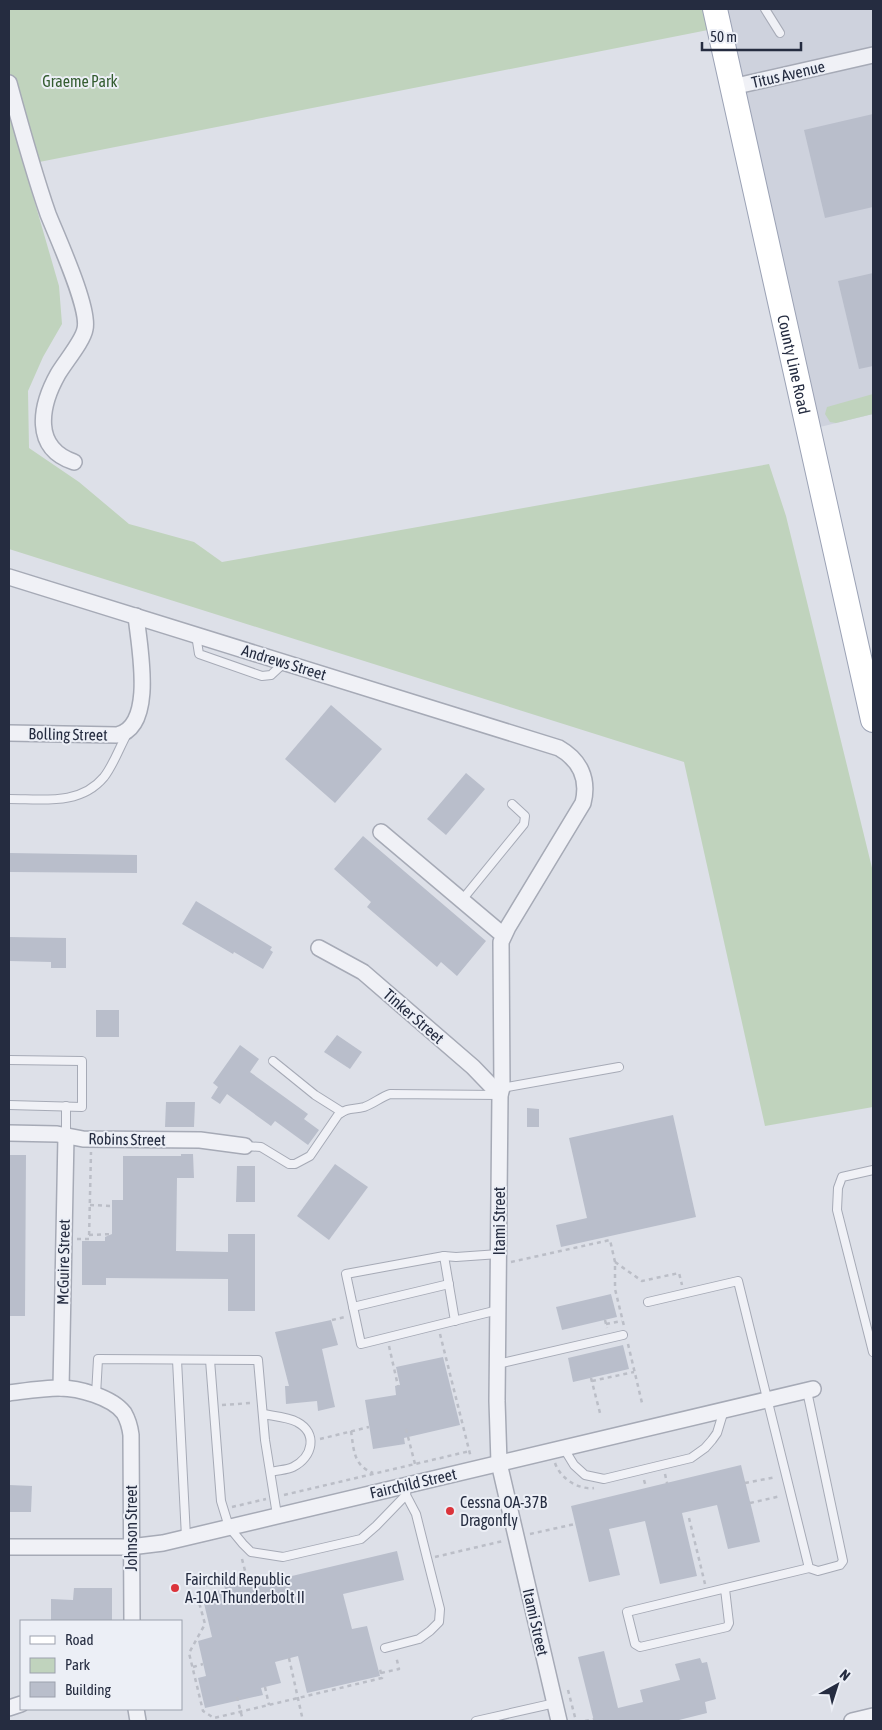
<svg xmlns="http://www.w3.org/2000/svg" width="882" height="1730" font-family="'Asap Condensed',sans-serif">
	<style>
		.built { fill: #ced2dd }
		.green { fill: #c0d3bd }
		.building { fill: #b9becb }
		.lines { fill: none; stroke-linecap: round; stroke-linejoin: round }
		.lane-casing { stroke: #a6aab6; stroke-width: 10 }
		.street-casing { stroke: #a6aab6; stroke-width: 18 }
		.primary-casing { stroke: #9ba2b5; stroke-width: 26 }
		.path { stroke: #bbbec7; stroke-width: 2.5; stroke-dasharray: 4 4; stroke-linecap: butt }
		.lane { stroke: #f0f1f6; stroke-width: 8 }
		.street { stroke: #f0f1f6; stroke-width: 15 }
		.primary { stroke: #fff; stroke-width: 24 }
		.poi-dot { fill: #db343b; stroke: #eceff6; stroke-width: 2 }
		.labels { text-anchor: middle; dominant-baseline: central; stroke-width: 4; stroke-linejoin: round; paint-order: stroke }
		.street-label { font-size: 16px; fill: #252c40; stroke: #eceff6 }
		.park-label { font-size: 16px; fill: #345d31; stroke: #eceff6 }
		.poi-label { font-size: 16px; fill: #252c40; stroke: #eceff6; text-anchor: start }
	</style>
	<rect width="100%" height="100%" fill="#dde0e8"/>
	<path class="built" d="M725 9H873V414L820 427Z"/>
	<g class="green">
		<path d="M9 9H703L708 30 24 165 59 286 62 324 43 357 28 391 29 448 79 482 129 524 194 542 222 562 769 464 786 516 873 872V1107L765 1126 684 762 9 549Z"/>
		<path d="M873 394V414L836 423 830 422 825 414 827 407Z"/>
	</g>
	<g class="building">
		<path d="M873 114V207L825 218 804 130Z"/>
		<path d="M873 273V366L859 369 838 281Z"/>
		<path d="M331 705 382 749 335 803 285 759Z"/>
		<path d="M466 773 485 789 446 835 427 819Z"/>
		<path d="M363 836 486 941 457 976 441 962 437 967 367 907 371 902 334 869Z"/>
		<path d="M9 853 137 855V873L9 872Z"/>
		<path d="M196 901 272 947 270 950 273 952 263 969 234 952 233 954 182 924Z"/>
		<path d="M9 937 66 938V968H51V962L9 961Z"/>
		<rect x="96" y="1010" width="23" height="27"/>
		<path d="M337 1035 362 1052 350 1069 324 1052Z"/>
		<path d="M240 1045 259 1059 250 1072 308 1114 304 1119 319 1130 308 1145 275 1121 271 1126 227 1094 220 1104 211 1098 218 1087 213 1083Z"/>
		<path d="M166 1102H195L194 1127H165Z"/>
		<path d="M527 1108 539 1109V1127H527Z"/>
		<path d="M673 1115 696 1217 561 1247 556 1225 587 1218 569 1138Z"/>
		<path d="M181 1154H193L194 1178H177L176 1251 228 1252V1234H255V1311H228V1279L106 1278V1285H82V1241H105V1237L112 1234V1200H123V1156H181Z"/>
		<path d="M9 1155H26L25 1316H9Z"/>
		<path d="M335 1164 368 1187 329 1240 297 1216Z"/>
		<path d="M237 1166H255V1202H236Z"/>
		<path d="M611 1294 617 1317 562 1330 556 1307Z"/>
		<path d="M331 1320 338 1345 322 1349 335 1407 318 1411 317 1401 286 1404 285 1386H289L275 1332Z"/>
		<path d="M623 1345 629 1369 573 1382 568 1358Z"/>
		<path d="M443 1357 460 1425 404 1438 405 1444 373 1449 365 1400 396 1395 395 1386 400 1385 396 1367Z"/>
		<path d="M741 1465 760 1542 728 1549 717 1505 682 1513 697 1576 660 1584 645 1521 609 1529 620 1575 589 1582 571 1506Z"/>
		<path d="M9 1485 32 1486 31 1512H9Z"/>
		<path d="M397 1551 404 1580 343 1594 352 1629 367 1626 380 1676 307 1693 298 1656 275 1662 281 1683 261 1688 263 1695 205 1708 198 1678 206 1676 198 1641 212 1637 202 1595 225 1589 223 1583 244 1578 246 1587Z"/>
		<path d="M74 1588H112V1621H51V1599L73 1600Z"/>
		<path d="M604 1651 618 1708 643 1702 640 1690 680 1680 675 1664 700 1658 702 1663 707 1662 716 1699 705 1702 707 1713 675 1721H594L578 1657Z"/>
	</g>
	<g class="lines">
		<g class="lane-casing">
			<g id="lane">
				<path d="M765 9 780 33"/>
				<path d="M196 635 199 654 262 676 271 675 285 662"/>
				<path d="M9 799C42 799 80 806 104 777 114 764 120 746 128 732"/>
				<path d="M462 900 524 824 525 816 512 804"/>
				<path d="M9 1060 82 1061V1107L9 1105"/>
				<path d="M273 1061 315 1095 342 1112"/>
				<path d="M502 1088 619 1067"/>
				<path d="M66 1106V1136"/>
				<path d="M245 1146 261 1147 289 1164H295L310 1156 338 1115C348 1107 353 1110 364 1107 373 1104 381 1097 390 1094L499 1095"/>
				<path d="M873 1170 842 1177 838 1188 837 1210 873 1352"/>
				<path d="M444 1256 455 1321"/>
				<path d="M648 1302 738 1281 809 1568 818 1571 840 1565 843 1561 807 1391"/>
				<path d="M353 1307 449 1284"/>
				<path d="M498 1310 361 1344 346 1274 444 1256 456 1257 499 1254"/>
				<path d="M177 1360 186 1537"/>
				<path d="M210 1360 221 1501 229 1527 243 1544 251 1552 283 1557 361 1539 376 1526 406 1495 407 1485"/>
				<path d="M498 1364 623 1335"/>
				<path d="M96 1395 98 1359 258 1360 265 1440 277 1515"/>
				<path d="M263 1414C273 1416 288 1417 297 1422 318 1433 313 1457 293 1467 287 1470 278 1470 271 1472"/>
				<path d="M563 1447 574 1465 585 1475 604 1479 691 1458 705 1448 712 1440 717 1433 724 1410"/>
				<path d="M725 1589 729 1623 727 1627 640 1647 635 1644 627 1612 809 1568"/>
				<path d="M385 1648 419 1639 430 1631 439 1622 440 1609 427 1558 416 1514 406 1495"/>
				<path d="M476 1721 555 1703"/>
			</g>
		</g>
		<g class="street-casing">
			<g id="street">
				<path d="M9 83C21 127 33 171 48 214 57 237 90 308 85 329 83 341 65 362 58 374 40 406 32 448 74 462"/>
				<path d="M732 87 873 55"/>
				<path d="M9 577 559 748C580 760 589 779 583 803L508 927 501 942 502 1088 500 1095 497 1401 499 1463 559 1721"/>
				<path d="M9 733 117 735C156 727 139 645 136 616"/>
				<path d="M381 832 503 935"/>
				<path d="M319 948 363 972 473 1067 500 1095"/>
				<path d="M9 1133 57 1134 83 1139 200 1140 245 1146"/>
				<path d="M61 1388 66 1136"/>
				<path d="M9 1393C25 1391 43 1388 60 1388 78 1388 112 1397 124 1413 128 1420 130 1427 131 1435L132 1621"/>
				<path d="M9 1547H130L163 1543 813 1389"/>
				<path d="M9 1708 21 1704"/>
				<path d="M136 1709 138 1721"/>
				<path d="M852 1721 873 1716"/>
			</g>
		</g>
		<g class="primary-casing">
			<g id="primary">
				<path id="s1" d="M715 9 873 720"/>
			</g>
		</g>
		<g class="path">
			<path d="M90 1205 112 1206"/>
			<path d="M89 1235 112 1234"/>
			<path d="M77 1239H89L91 1152"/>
			<path d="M511 1262 610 1240 615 1262V1289L624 1326"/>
			<path d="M615 1262 642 1281 679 1273 682 1285"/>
			<path d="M332 1320 345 1317"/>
			<path d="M605 1320 607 1328"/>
			<path d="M606 1324 622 1321"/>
			<path d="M440 1334 471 1458"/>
			<path d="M628 1344 642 1403"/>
			<path d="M389 1346 398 1386"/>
			<path d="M591 1378 600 1413"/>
			<path d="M592 1381 634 1372"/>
			<path d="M222 1405 251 1403"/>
			<path d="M406 1429 415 1464"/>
			<path d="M351 1431C354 1450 353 1465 373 1473"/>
			<path d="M320 1439 369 1427"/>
			<path d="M555 1463C560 1478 578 1490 594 1488"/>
			<path d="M665 1474 667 1483"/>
			<path d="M644 1480 646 1487"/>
			<path d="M745 1483 776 1477"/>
			<path d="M284 1495 470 1451"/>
			<path d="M750 1503 781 1496"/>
			<path d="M232 1507 266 1499"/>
			<path d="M689 1518 705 1584"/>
			<path d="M530 1534 575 1524"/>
			<path d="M435 1557 503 1541"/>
			<path d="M242 1559 249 1586"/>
			<path d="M246 1576 203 1586 197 1595 205 1624 189 1653 203 1711 214 1718 382 1678 380 1669H378"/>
			<path d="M289 1658 303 1721"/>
			<path d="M193 1667 203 1664"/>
			<path d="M381 1673 399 1669 396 1656"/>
			<path d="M265 1687 269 1705"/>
			<path d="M568 1690 576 1721"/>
			<path d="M237 1697 243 1721"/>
			<path d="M585 1721 594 1719"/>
		</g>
		<use href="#lane" class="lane"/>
		<use href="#street" class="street"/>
		<use href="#primary" class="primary"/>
	</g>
	<g class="poi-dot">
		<circle cx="450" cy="1511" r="5"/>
		<circle cx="175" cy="1588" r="5"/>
	</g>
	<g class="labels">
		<g class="street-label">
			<text transform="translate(788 74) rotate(-13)">Titus Avenue</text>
			<text stroke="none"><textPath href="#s1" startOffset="364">County Line Road</textPath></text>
			<text transform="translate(284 662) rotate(17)">Andrews Street</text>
			<text transform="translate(68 734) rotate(1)">Bolling Street</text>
			<text transform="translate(414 1016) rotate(41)">Tinker Street</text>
			<text transform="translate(127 1139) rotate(1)">Robins Street</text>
			<text transform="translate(499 1221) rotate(-90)">Itami Street</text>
			<text transform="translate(63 1262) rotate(-89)">McGuire Street</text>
			<text transform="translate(413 1483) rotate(-13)">Fairchild Street</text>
			<text transform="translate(131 1528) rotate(-90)">Johnson Street</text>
			<text transform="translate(536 1622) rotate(77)">Itami Street</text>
		</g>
		<g class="park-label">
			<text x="80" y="81">Graeme Park</text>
		</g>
		<g class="poi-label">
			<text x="460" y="1502">Cessna OA-37B<tspan x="460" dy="18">Dragonfly</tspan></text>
			<text x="185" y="1579">Fairchild Republic<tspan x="185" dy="18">A-10A Thunderbolt II</tspan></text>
		</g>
	</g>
	<rect width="882" height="1730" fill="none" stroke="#252c40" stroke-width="20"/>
	<rect x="20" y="1620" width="162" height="90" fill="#eceff6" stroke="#9ca1ad"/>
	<rect x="30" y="1636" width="25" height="8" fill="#ffffff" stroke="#9ca1ad"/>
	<text x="65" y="1645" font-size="15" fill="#252c40">Road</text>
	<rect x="30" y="1658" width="25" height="15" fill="#c0d3bd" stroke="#9ca1ad"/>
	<text x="65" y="1670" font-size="15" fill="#252c40">Park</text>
	<rect x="30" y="1682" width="25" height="15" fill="#b9becb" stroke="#9ca1ad"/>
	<text x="65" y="1695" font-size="15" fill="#252c40">Building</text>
	<g transform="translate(837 1685) rotate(39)" stroke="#eceff6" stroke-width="4" paint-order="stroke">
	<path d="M0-4L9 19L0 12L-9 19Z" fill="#252c40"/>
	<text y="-8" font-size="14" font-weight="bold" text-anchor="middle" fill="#252c40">N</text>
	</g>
	<path d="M702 42v8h99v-8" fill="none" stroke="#252c40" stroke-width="2.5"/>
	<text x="710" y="42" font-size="15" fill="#252c40" stroke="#eceff6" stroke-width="4" paint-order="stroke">50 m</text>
</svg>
